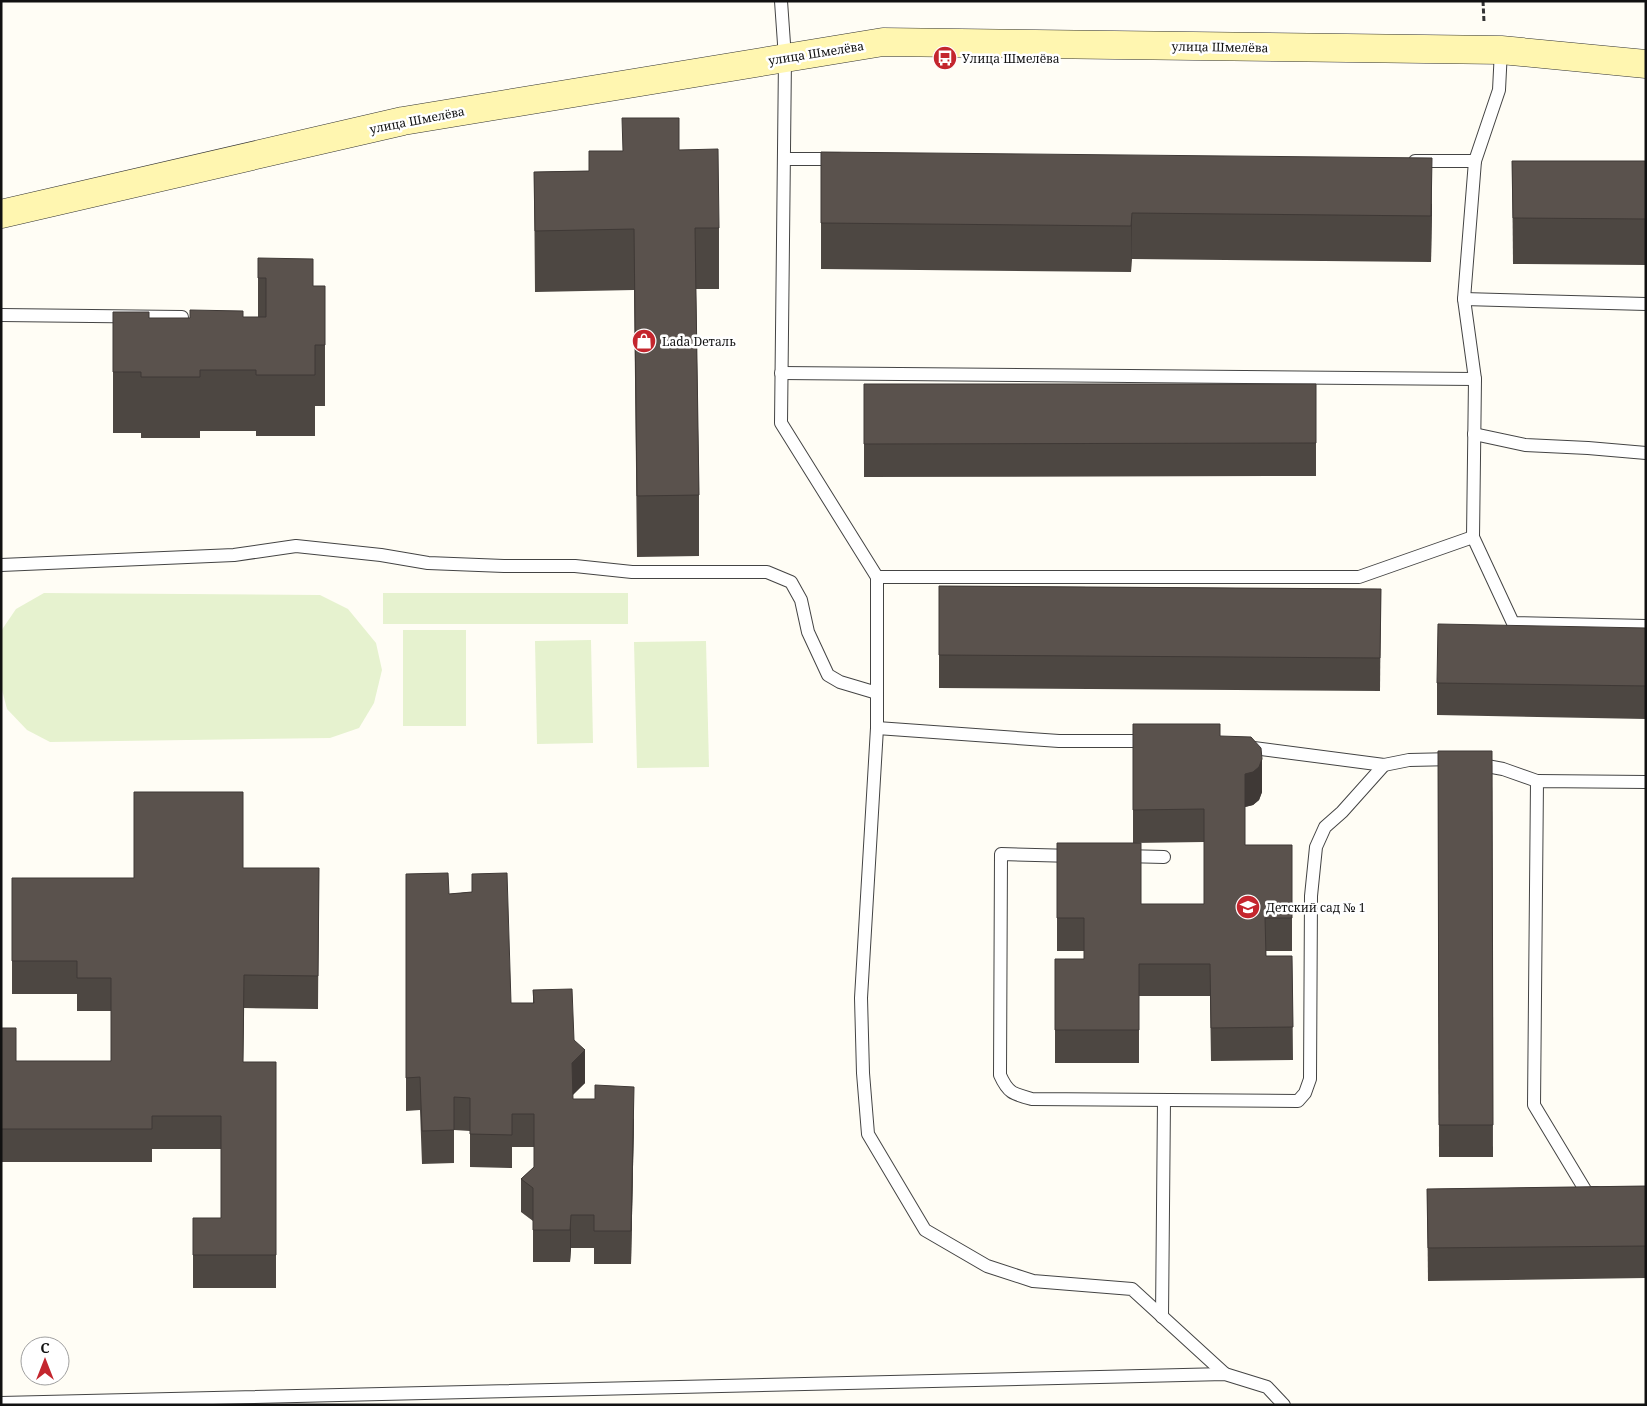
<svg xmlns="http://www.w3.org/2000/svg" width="1647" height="1406" font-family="'Noto Serif',serif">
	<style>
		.pitch { fill: #e6f2cf }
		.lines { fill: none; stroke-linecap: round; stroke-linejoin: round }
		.lane-casing { stroke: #444; stroke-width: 14 }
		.secondary-casing { stroke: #333; stroke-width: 29 }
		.path { stroke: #333; stroke-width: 3; stroke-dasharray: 5 2.5; stroke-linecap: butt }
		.lane { stroke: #fff; stroke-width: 12 }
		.secondary { stroke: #fff6b0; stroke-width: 28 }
		.wall { fill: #4d4742 }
		.shaded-wall { fill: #3f3936 }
		.building { fill: #5a524d; stroke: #3f3936 }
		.labels { text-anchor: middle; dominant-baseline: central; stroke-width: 5; stroke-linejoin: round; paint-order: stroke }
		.street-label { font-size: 12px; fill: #111; stroke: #fff }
		.poi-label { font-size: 12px; fill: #111; stroke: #fff; text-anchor: start }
	</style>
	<rect width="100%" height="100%" fill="#fffdf5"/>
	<g class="pitch">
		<path d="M44 593 320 595 348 609 376 643 382 670 374 703 359 728 330 738 50 742 27 730 7 709 1 686V631L16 609Z"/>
		<rect x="383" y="593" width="245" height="31"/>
		<rect x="403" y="630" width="63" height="96"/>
		<path d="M591 640 593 743 537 744 535 641Z"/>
		<path d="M706 641 709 767 637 768 634 642Z"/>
	</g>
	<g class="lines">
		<g class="lane-casing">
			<g id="lane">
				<path d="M781 1 785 58 781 423 877 577V728L861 998 863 1073 868 1134 925 1230 987 1266 1033 1281 1132 1289 1225 1374"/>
				<path d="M1501 50 1499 90 1475 161 1464 299 1475 379 1473 537 1513 623 1646 626"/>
				<path d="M784 159H838"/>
				<path d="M1415 161H1475"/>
				<path d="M1464 299 1646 304"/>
				<path d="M1 315 182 317"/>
				<path d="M781 373 1475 379"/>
				<path d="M1474 434 1525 445 1588 448 1646 453"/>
				<path d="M1 565 234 555 296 546 381 555 428 563 504 566H575L632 572H767L791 582 801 600 808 632 828 675 840 682 877 693"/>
				<path d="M877 577H1359L1473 537"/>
				<path d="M877 728 1059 741H1149"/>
				<path d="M1246 747 1384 765 1409 760 1454 759"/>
				<path d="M1476 764 1503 769 1537 781"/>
				<path d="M1074 856 1001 854 1000 1075C1008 1093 1013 1094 1032 1099L1298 1101 1305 1093 1310 1079 1311 896 1316 847 1325 827 1342 812 1384 765"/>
				<path d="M1124 856 1164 857"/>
				<path d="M1597 1193H1587L1534 1105 1537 781 1646 782"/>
				<path d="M1162 1317 1164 1100"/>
				<path d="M1 1403 1225 1374 1267 1387 1284 1405"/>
			</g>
		</g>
		<g class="secondary-casing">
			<path id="secondary" d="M1 214 403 121 883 42 1501 50 1646 64"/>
		</g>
		<path class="path" d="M1483 1 1484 22"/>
		<use href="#lane" class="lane"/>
		<use href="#secondary" class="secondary"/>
	</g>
	<g class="wall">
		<path d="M679 150 719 228V289H696L699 495V556L637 557 634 290 535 292 534 172 589 171 622 151Z"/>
		<path d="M821 152 1432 204 1431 262 1132 259 1131 272 821 269Z"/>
		<path d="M1512 161H1646V265L1513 264Z"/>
		<path d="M258 258 313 286H325V406H315V436H256V431H200V438H141V433H113V312L149 318H190L258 317Z"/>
		<path d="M864 384H1316V476L864 477Z"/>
		<path d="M939 586 1381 589 1380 691 939 688Z"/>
		<path d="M1646 628V719L1437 715V683Z"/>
		<path d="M1133 724 1220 736 1262 792 1259 800 1253 805 1245 807V845H1292V951H1266V956H1292L1293 1060 1211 1061 1210 996H1139V1063H1055V959H1084V951H1057V843L1141 904H1204V842L1133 843Z"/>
		<path d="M1438 751H1492L1493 1157H1439Z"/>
		<path d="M243 868H319L318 1009 244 1008 243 1062H276V1288H193V1218H221V1149H152V1162H1V1028L16 1061H111V1011H77V994H12V878H134Z"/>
		<path d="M406 874 449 894 472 892V874L511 1003H533V990L574 1040 585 1083 572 1095 573 1099 634 1119 631 1264H594V1248H571L570 1262H533V1221L521 1212V1179L534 1167V1147H512V1168L470 1167V1131L454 1130V1163L422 1164 420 1110 406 1111Z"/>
		<path d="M1646 1186V1278L1428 1281 1427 1189Z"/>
	</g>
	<g class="shaded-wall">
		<path d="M1432 158V204L1431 262V216Z"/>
		<path d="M1132 213 1131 272V226Z"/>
		<path d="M1262 759V792L1259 800 1253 805 1245 807V774Z"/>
		<path d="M585 1050V1083L572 1096V1063Z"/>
		<path d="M634 1087V1119L631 1264V1231Z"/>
		<path d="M571 1215V1248L570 1262V1230Z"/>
	</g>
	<g class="building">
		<path d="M622 118H679V150L718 149 719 228H695L699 495 637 496 634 229 535 231 534 172 589 171V151H623Z"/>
		<path d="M821 152 1432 158 1431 216 1132 213 1131 226 821 223Z"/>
		<path d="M1512 161H1646V219L1513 218Z"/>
		<path d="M258 258 313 259V286H325V345H315V375H256V370H200V377H141V372H113V312H149V318H190V310L243 311V317H266V278H258Z"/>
		<path d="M864 384H1316V443L864 444Z"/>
		<path d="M939 586 1381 589 1380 658 939 655Z"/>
		<path d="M1438 624 1646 628V686L1437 683Z"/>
		<path d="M1133 724H1220V736L1251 737 1261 748 1262 759 1259 767 1253 772 1245 774V845H1292V918H1265L1266 956H1292L1293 1027 1211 1028 1210 964H1139V1030H1055V959H1084V918H1057V843H1141V904H1204V809L1133 810Z"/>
		<path d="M1438 751H1492L1493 1125H1439Z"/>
		<path d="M134 792H243V868H319L318 976 244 975 243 1062H276V1255H193V1218H221V1116H152V1129H1V1028H16V1061H111V978H77V961H12V878H134Z"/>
		<path d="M448 873 449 894 472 892V874L507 873 511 1003H534L533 990 572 989 574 1040 585 1050 572 1063 573 1099H595V1085L634 1087 631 1231H594V1215H571L570 1230H533V1188L521 1179 534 1167V1114H512V1135L470 1134V1098L454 1097V1130L422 1131 420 1077 406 1078V874Z"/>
		<path d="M1646 1186V1246L1428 1248 1427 1189Z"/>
	</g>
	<defs>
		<g id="bus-disc" transform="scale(1.25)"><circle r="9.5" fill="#c4262e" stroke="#fff"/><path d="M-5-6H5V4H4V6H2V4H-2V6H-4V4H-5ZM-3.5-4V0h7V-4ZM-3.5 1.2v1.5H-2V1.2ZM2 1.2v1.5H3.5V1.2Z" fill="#fff"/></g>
		<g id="shop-disc" transform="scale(1.25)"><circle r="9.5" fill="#c4262e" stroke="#fff"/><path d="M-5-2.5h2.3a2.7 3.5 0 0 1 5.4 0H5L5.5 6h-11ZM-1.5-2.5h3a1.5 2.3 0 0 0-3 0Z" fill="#fff"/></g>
		<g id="school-disc" transform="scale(1.25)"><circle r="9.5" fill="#c4262e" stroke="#fff"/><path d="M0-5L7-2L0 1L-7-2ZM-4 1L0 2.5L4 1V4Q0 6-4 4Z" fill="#fff"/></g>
	</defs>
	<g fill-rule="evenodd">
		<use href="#bus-disc" x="945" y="58"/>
		<use href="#shop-disc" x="644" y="341"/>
		<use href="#school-disc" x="1248" y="907"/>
	</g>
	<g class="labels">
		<g class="street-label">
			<text transform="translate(1220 47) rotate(1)">улица Шмелёва</text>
			<text transform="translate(816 53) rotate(-9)">улица Шмелёва</text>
			<text transform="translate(417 120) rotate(-11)">улица Шмелёва</text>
		</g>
		<g class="poi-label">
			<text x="962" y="58">Улица Шмелёва</text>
			<text x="662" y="341">Lada Dеталь</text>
			<text x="1266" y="907">Детский сад № 1</text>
		</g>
	</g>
	<rect width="1647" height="1406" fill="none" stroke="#111111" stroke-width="5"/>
	<g transform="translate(45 1361)"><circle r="24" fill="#ffffff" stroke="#a0a0a0"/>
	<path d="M0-4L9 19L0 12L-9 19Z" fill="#c4262e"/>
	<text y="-8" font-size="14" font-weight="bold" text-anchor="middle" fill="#111111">С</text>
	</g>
</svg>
